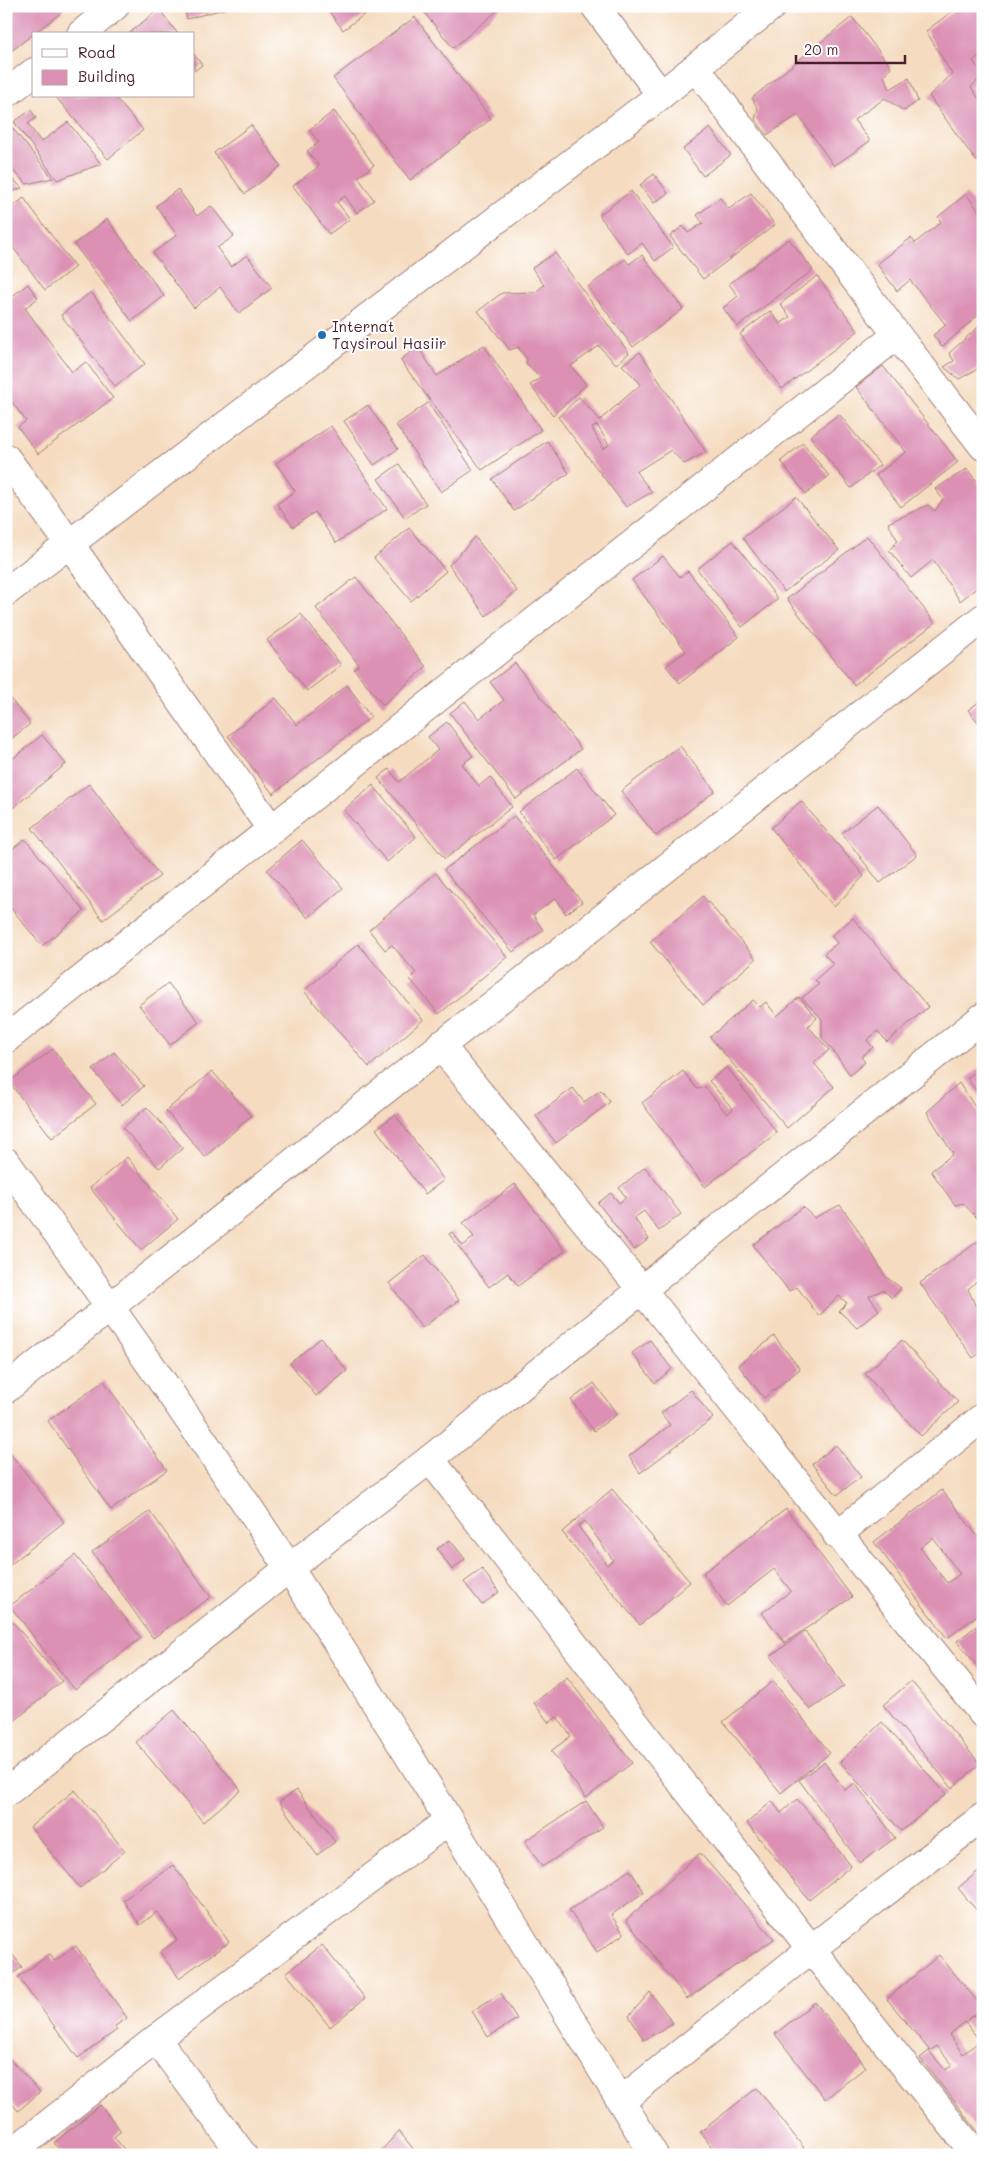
<svg xmlns="http://www.w3.org/2000/svg" width="989" height="2161" font-family="Mali,sans-serif">
	<style>
		.building { fill: #db90b4; fill-rule: evenodd }
		.lines { fill: none; stroke-linecap: round; stroke-linejoin: round }
		.minor-casing { stroke: #a07e76; stroke-width: 30 }
		.minor { stroke: #fff; stroke-width: 28 }
		.poi-dot { fill: #1f6fb2; stroke: #fff; stroke-width: 2 }
		.labels { text-anchor: middle; dominant-baseline: central; stroke-width: 4; stroke-linejoin: round; paint-order: stroke }
		.poi-label { font-size: 15px; fill: #4a1f2b; stroke: #fff; text-anchor: start }
	</style>
	<rect width="100%" height="100%" fill="#fff"/>
	<filter id="ink" filterUnits="userSpaceOnUse"><feTurbulence type="fractalNoise" baseFrequency=".02" numOctaves="2"/><feDisplacementMap in="SourceGraphic" scale="10" xChannelSelector="R" yChannelSelector="G"/><feConvolveMatrix kernelMatrix="1 2 1 2 8 2 1 2 1" color-interpolation-filters="sRGB"/></filter>
	<filter id="wash" filterUnits="userSpaceOnUse"><feTurbulence type="fractalNoise" baseFrequency=".0096" numOctaves="4" result="noise"/><feDisplacementMap in="SourceGraphic" scale="20" xChannelSelector="R" yChannelSelector="G"/><feGaussianBlur stdDeviation="1.12" result="paint"/><feColorMatrix in="noise" values="0 0 0 0 0 0 0 0 0 0 0 0 0 0 0 0 0 1.4 0 .05"/><feComposite in="paint" operator="in"/></filter>
	<g filter="url(#wash)">
		<rect width="100%" height="100%" fill="#f5dcc0"/>
		<g id="blocks">
			<g class="building">
				<path d="M6 6H58L62 12 6 55Z"/>
				<path d="M183 6H231V7L187 19Z"/>
				<path d="M325 6H376L343 30Z"/>
				<path d="M419 6H503L453 48Z"/>
				<path d="M959 6H983V52L973 61 983 75 971 87 983 105V157L976 161 929 96 952 74 926 31Z"/>
				<path d="M159 9 178 34H128Z"/>
				<path d="M415 17 491 119 410 180 333 78Z"/>
				<path d="M852 17 891 67 884 76 890 89 909 78 918 101 904 111 885 98 854 120 870 141 834 166 798 115 767 135 755 119 758 109 752 98Z"/>
				<path d="M194 54 202 65 194 71Z"/>
				<path d="M55 96H114L143 130 108 159Z"/>
				<path d="M31 110 36 118 28 124 41 142 68 122 101 164 57 180 14 122Z"/>
				<path d="M334 111 374 165 358 177 374 200 357 213 345 196 337 202 350 219 329 234 293 186 319 166 307 151 319 142 309 130Z"/>
				<path d="M6 120 53 178 27 184 6 164Z"/>
				<path d="M251 125 281 166 245 194 214 153Z"/>
				<path d="M710 128 731 155 703 176 683 149Z"/>
				<path d="M6 172 22 188 6 194Z"/>
				<path d="M654 174 668 193 654 203 640 185Z"/>
				<path d="M178 189 197 216 211 206 234 236 217 248 231 267 247 255 272 288 239 313 220 287 194 308 153 253 177 235 156 206Z"/>
				<path d="M631 191 673 247 655 261 642 243 628 254 599 215Z"/>
				<path d="M751 193 775 225 703 279 670 236 683 226 688 233 703 223 697 215 720 198 729 209Z"/>
				<path d="M966 194 983 216V311L942 347 933 335 946 325 910 280 897 291 877 264 911 238 915 243 941 222 938 217Z"/>
				<path d="M24 198 75 267 45 290 6 238V212Z"/>
				<path d="M107 219 164 296 132 321 74 244Z"/>
				<path d="M789 239 813 270 737 327 723 308 738 296 729 284Z"/>
				<path d="M555 253 629 353 616 364 599 346 571 366 586 385 553 415 530 385 540 378 526 363 527 359 518 347 510 350 478 311 502 293 536 292 544 285 532 268Z"/>
				<path d="M642 255 683 309 633 347 588 287 625 259 629 264Z"/>
				<path d="M817 276 858 331 782 389 740 334 770 311 780 324 790 317 780 304Z"/>
				<path d="M28 284 38 298 25 308 72 372 86 362 113 398 38 454 18 427 26 421 6 394V301Z"/>
				<path d="M91 292 145 364 115 386 61 315Z"/>
				<path d="M983 323V366L959 379 944 367 954 361 949 353Z"/>
				<path d="M484 345 541 430 482 470 400 360 418 347 437 376Z"/>
				<path d="M640 352 706 452 684 464 671 450 636 472 652 492 626 507 558 417 579 397 600 420 641 384 622 365ZM597 425 609 445 603 449 592 428Z"/>
				<path d="M883 366 958 462 901 507 876 475 906 452 856 387Z"/>
				<path d="M428 403 473 470 441 492 396 425Z"/>
				<path d="M368 405 398 449 374 465 344 421Z"/>
				<path d="M839 414 880 465 851 488 810 436Z"/>
				<path d="M331 426 387 509 336 543 315 512 293 527 277 504 295 491 276 463Z"/>
				<path d="M547 441 569 473 514 511 492 479Z"/>
				<path d="M803 443 829 476 806 494 781 461Z"/>
				<path d="M399 464 426 504 405 518 378 479Z"/>
				<path d="M967 469 983 489V583L960 601 933 560 911 578 889 550 898 541 888 523 928 505 935 511 943 499 935 489Z"/>
				<path d="M796 497 839 550 784 592 743 538Z"/>
				<path d="M409 528 446 571 411 601 374 558Z"/>
				<path d="M867 536 935 623 854 685 787 599Z"/>
				<path d="M475 537 517 591 486 616 449 565Z"/>
				<path d="M733 541 778 599 742 627 697 569Z"/>
				<path d="M663 556 680 577 688 571 739 637 680 683 666 666 686 651 632 580Z"/>
				<path d="M356 577 426 667 383 705 354 669 359 665 316 608Z"/>
				<path d="M301 614 341 665 307 691 267 640Z"/>
				<path d="M515 663 581 749 516 799 450 713 465 701 479 719 504 700 490 682Z"/>
				<path d="M347 685 371 717 273 794 228 736 276 698 297 725Z"/>
				<path d="M6 693 30 724 6 743Z"/>
				<path d="M983 699V728L968 710Z"/>
				<path d="M447 722 473 756 462 764 479 786 490 777 512 807 445 859 378 778 389 769 399 782 438 750 428 737Z"/>
				<path d="M42 735 66 764 13 808 6 800V764Z"/>
				<path d="M680 746 715 791 656 836 621 791Z"/>
				<path d="M577 768 614 815 556 860 519 812Z"/>
				<path d="M89 784 160 876 103 920 32 828Z"/>
				<path d="M373 785 416 837 387 862 344 810Z"/>
				<path d="M801 801 864 876 834 907 771 828Z"/>
				<path d="M878 805 917 855 880 883 842 833Z"/>
				<path d="M514 816 582 902 566 914 556 898 533 915 543 930 513 952 444 870Z"/>
				<path d="M25 839 84 911 42 946 6 902V854Z"/>
				<path d="M302 840 343 888 308 918 267 870Z"/>
				<path d="M436 873 507 957 439 1014 410 979 416 973 392 945 385 950 369 930Z"/>
				<path d="M703 896 756 959 703 1005 650 942Z"/>
				<path d="M853 918 928 1007 887 1042 878 1031 867 1040 873 1047 861 1057 865 1062 850 1075 834 1052 822 1038V1019L802 998 819 984 815 980 833 964 824 954 837 943 831 936Z"/>
				<path d="M358 944 423 1020 369 1067 304 991Z"/>
				<path d="M168 983 199 1022 170 1045 139 1005Z"/>
				<path d="M799 997 817 1018 808 1026 829 1050 814 1063 834 1087 787 1128 710 1037 753 1000 760 1007 766 1002 777 1016Z"/>
				<path d="M53 1049 96 1104 52 1138 9 1082Z"/>
				<path d="M114 1052 144 1086 122 1105 93 1070Z"/>
				<path d="M983 1066V1100L967 1078Z"/>
				<path d="M727 1067 777 1133 705 1187 642 1103 683 1071 697 1089 705 1087 727 1114 733 1109 709 1081Z"/>
				<path d="M212 1071 251 1116 205 1157 166 1111Z"/>
				<path d="M959 1083 983 1119V1218L979 1220 963 1203 955 1205 931 1171 953 1154 927 1112Z"/>
				<path d="M573 1088 584 1102 601 1090 610 1102 556 1143 536 1116Z"/>
				<path d="M147 1107 183 1148 159 1168 123 1128Z"/>
				<path d="M395 1115 444 1180 425 1194 376 1129Z"/>
				<path d="M127 1157 178 1219 141 1250 90 1188Z"/>
				<path d="M645 1167 681 1214 659 1231 644 1211 634 1218 649 1239 634 1250 598 1203 611 1193 619 1203 626 1197 619 1188Z"/>
				<path d="M515 1184 565 1251 518 1286 508 1273 489 1287 449 1234 452 1232 463 1246 474 1237 463 1223Z"/>
				<path d="M840 1205 856 1227 885 1276 901 1288 892 1298 883 1290 869 1296 879 1310 857 1328 839 1311 847 1303 839 1296 819 1316 797 1287 789 1291 753 1245 803 1207 814 1218Z"/>
				<path d="M980 1240 983 1244V1276L968 1289 983 1322V1351L973 1358 920 1283Z"/>
				<path d="M425 1255 459 1300 422 1328 389 1283Z"/>
				<path d="M774 1336 800 1369 764 1398 738 1365Z"/>
				<path d="M321 1338 347 1371 316 1396 290 1363Z"/>
				<path d="M650 1340 672 1369 655 1383 632 1353Z"/>
				<path d="M902 1340 958 1402 921 1436 865 1374Z"/>
				<path d="M104 1381 167 1470 111 1510 48 1421Z"/>
				<path d="M594 1383 617 1414 594 1431 571 1400Z"/>
				<path d="M691 1390 713 1418 640 1473 629 1456 670 1425 661 1413Z"/>
				<path d="M836 1445 861 1477 837 1495 812 1464Z"/>
				<path d="M6 1448 64 1522 6 1568Z"/>
				<path d="M612 1489 690 1582 640 1625 562 1532ZM585 1521 613 1560 607 1565 578 1526Z"/>
				<path d="M942 1490 983 1543V1611L947 1638 874 1542ZM933 1538 960 1574 947 1583 920 1548Z"/>
				<path d="M786 1509 852 1597 785 1643 762 1613 791 1591 774 1569 727 1606 703 1573Z"/>
				<path d="M150 1511 211 1597 153 1638 92 1552Z"/>
				<path d="M450 1540 465 1559 452 1570 437 1549Z"/>
				<path d="M75 1555 141 1638 75 1690 10 1606Z"/>
				<path d="M482 1569 499 1592 482 1605 464 1582Z"/>
				<path d="M6 1614 62 1681 6 1728Z"/>
				<path d="M983 1621V1673L957 1641Z"/>
				<path d="M805 1631 844 1686 810 1710 771 1656Z"/>
				<path d="M567 1677 632 1763 586 1798 551 1751 571 1736 557 1717 549 1723 534 1703Z"/>
				<path d="M773 1681 830 1753 781 1793 723 1722Z"/>
				<path d="M911 1681 980 1764 952 1788 883 1705Z"/>
				<path d="M174 1710 241 1790 203 1822 136 1742Z"/>
				<path d="M882 1722 946 1794 901 1831 840 1762Z"/>
				<path d="M824 1762 845 1790 855 1783 895 1838 860 1863 799 1780Z"/>
				<path d="M75 1790 125 1851 80 1888 30 1827Z"/>
				<path d="M297 1790 335 1842 317 1855 279 1802Z"/>
				<path d="M797 1799 812 1816 851 1866 809 1900 747 1823 772 1801 781 1813Z"/>
				<path d="M586 1801 603 1827 542 1867 525 1841Z"/>
				<path d="M700 1853 774 1939 687 1999 626 1920Z"/>
				<path d="M173 1865 229 1942 179 1978 160 1952 177 1940 157 1912 140 1925 123 1900Z"/>
				<path d="M983 1867V1918L958 1888Z"/>
				<path d="M630 1870 644 1892 611 1915 624 1934 597 1952 569 1910Z"/>
				<path d="M322 1945 365 1998 330 2027 286 1973Z"/>
				<path d="M6 1946 22 1967 6 1979Z"/>
				<path d="M76 1946 127 2018 115 2026 117 2030 78 2058 18 1977 50 1954 54 1961Z"/>
				<path d="M939 1955 982 2007 967 2020 974 2015 983 2026V2138L920 2058 929 2051 945 2070 953 2065 937 2046 930 2051 887 1999ZM965 2022 980 2041 963 2054 949 2035Z"/>
				<path d="M650 1992 673 2023 644 2040 629 2016Z"/>
				<path d="M501 1993 517 2019 488 2037 472 2011Z"/>
				<path d="M815 2002 866 2067 825 2099 775 2034Z"/>
				<path d="M6 2055 40 2092 18 2111 6 2095Z"/>
				<path d="M757 2088 804 2148 796 2155H718L700 2132Z"/>
				<path d="M100 2105 121 2131 114 2137 129 2155H64L54 2143Z"/>
				<path d="M399 2131 418 2155H377Z"/>
			</g>
		</g>
	</g>
	<g filter="url(#ink)">
		<use href="#blocks" fill-opacity="0" stroke="#a07e76" stroke-width="1"/>
		<g class="lines">
			<g class="minor-casing">
				<g id="minor">
					<path d="M595 6 661 95"/>
					<path d="M81 34 115 6"/>
					<path d="M696 68 897 335 983 446"/>
					<path d="M6 94 34 72"/>
					<path d="M6 458 69 543 272 830"/>
					<path d="M6 592 661 95 772 6"/>
					<path d="M6 1039 897 335"/>
					<path d="M440 1045 642 1290 983 1714"/>
					<path d="M6 1162C103 1296 198 1430 289 1568 415 1761 534 1959 654 2155"/>
					<path d="M6 1389 983 618"/>
					<path d="M430 1459 811 1949 976 2155"/>
					<path d="M837 1535 983 1417"/>
					<path d="M6 1793 289 1568 430 1459 983 1017"/>
					<path d="M156 2039 243 2155"/>
					<path d="M621 2101 811 1949 983 1817"/>
					<path d="M9 2155 156 2039 448 1821"/>
				</g>
			</g>
			<use href="#minor" class="minor"/>
		</g>
	</g>
	<circle class="poi-dot" cx="322" cy="335" r="5"/>
	<g class="labels">
		<g class="poi-label">
			<text x="332" y="326">Internat<tspan x="332" dy="17">Taysiroul Hasiir</tspan></text>
		</g>
	</g>
	<rect width="989" height="2161" fill="none" stroke="#fff" stroke-width="25"/>
	<rect x="32" y="32" width="162" height="65" fill="#ffffff" stroke="#b7a5aa"/>
	<rect x="42" y="49" width="25" height="8" fill="#ffffff" stroke="#b7a5aa"/>
	<text x="78" y="58" font-size="15" fill="#4a1f2b">Road</text>
	<rect x="42" y="70" width="25" height="15" fill="#db90b4" stroke="#b7a5aa"/>
	<text x="78" y="82" font-size="15" fill="#4a1f2b">Building</text>
	<path d="M796 55v8h109v-8" fill="none" stroke="#4a1f2b" stroke-width="2.5"/>
	<text x="804" y="55" font-size="15" fill="#4a1f2b" stroke="#ffffff" stroke-width="4" paint-order="stroke">20 m</text>
</svg>
